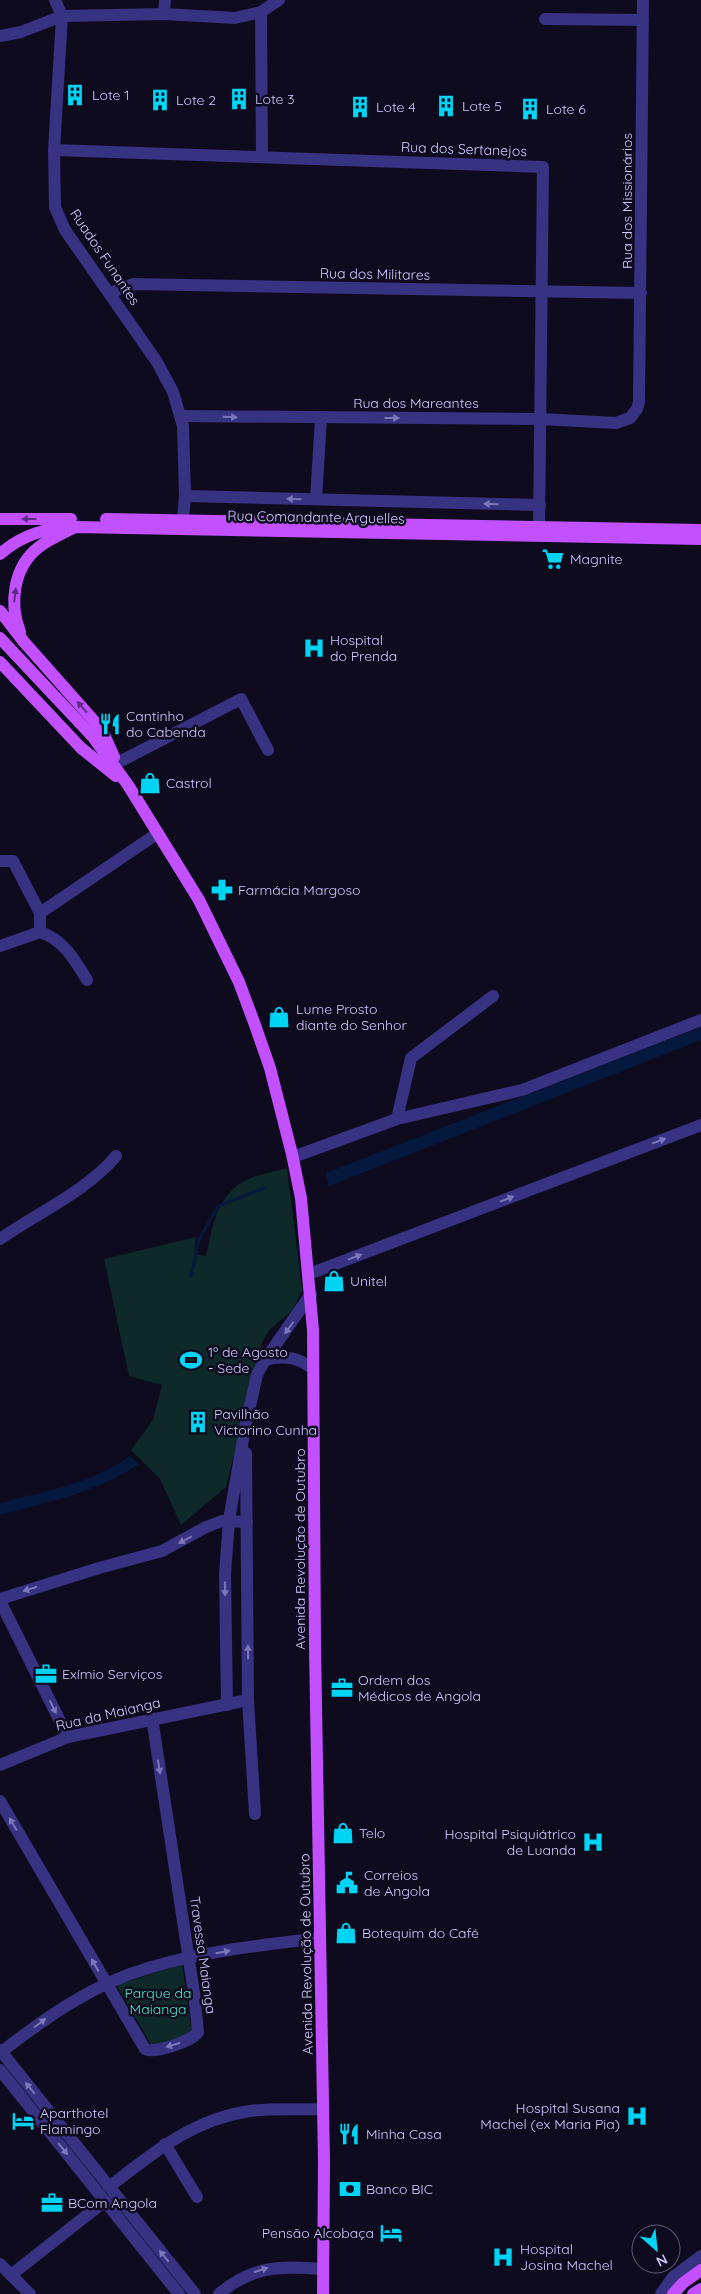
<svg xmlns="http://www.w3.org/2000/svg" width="701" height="2294" font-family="Quicksand,sans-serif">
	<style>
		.green { fill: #0d2929 }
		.water { fill: #05183e }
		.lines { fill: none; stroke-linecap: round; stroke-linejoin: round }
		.stream { stroke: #05183e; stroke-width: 3 }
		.minor { stroke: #373282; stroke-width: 12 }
		.major { stroke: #c350ff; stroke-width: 12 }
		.oneway { fill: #7c76ba }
		.oneway2 { fill: #602a84 }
		.labels { text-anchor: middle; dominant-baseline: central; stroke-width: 5; stroke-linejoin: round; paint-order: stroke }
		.poi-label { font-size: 14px; fill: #d1c9ff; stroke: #0f0b1f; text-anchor: start }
		.street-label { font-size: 14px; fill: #d1c9ff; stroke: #0f0b1f }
		.park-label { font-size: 14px; fill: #4ce7c5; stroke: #0f0b1f }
	</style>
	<rect width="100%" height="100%" fill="#0f0b1f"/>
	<g class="green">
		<path d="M287 1168 302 1290 293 1310 269 1330 261 1345 226 1487 181 1525 160 1479 131 1450 153 1420 162 1385 129 1376 104 1259 196 1237 194 1254 206 1256C213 1226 216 1196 246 1180 258 1174 274 1172 287 1168Z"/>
		<path d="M182 1964 192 2034 152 2046 116 1985Z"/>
	</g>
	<g class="water">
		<path d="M701 1027V1040L329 1186 326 1173Z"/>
		<path d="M130 1456 139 1464C98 1492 48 1502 0 1515V1503C45 1491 92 1484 130 1456Z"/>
	</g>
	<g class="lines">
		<path class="stream" d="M191 1276 199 1240 218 1206 265 1188"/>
		<g class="minor">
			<path d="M55 0 62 16 54 150 55 207 65 230 157 362 173 392 183 426 185 496 183 519"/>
			<path d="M261 12 262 157"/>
			<path d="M164 14 165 0"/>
			<path d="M545 19 643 20"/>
			<path d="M0 36 21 32 62 16 164 14 235 18 261 12 279 0"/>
			<path d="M54 150 543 167 539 527"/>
			<path d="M110 293 133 284 641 293"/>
			<path d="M181 416 540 419 616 423 630 418 637 409 639 402 643 0"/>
			<path d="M185 496 540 505"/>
			<path d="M316 499 321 418"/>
			<path d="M117 763 241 699 268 750"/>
			<path d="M0 861H13L40 913V932"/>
			<path d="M40 913 158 833"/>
			<path d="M0 946 40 932C63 939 75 960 87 980"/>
			<path d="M397 1119 411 1058 493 996"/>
			<path d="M293 1157 397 1119 522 1090 701 1020"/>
			<path d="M0 1239C37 1213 87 1191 116 1156"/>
			<path d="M309 1274 701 1125"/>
			<path d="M265 1360C284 1355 298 1357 313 1369"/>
			<path d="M246 1453 248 1700 255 1814"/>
			<path d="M0 1599 99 1568 162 1551 206 1527 222 1521 247 1522"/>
			<path d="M0 1601 68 1737"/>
			<path d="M227 1705 225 1574 229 1520 245 1428 257 1375 265 1360 311 1294"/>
			<path d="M0 1765 68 1737 248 1700"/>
			<path d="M0 1801 145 2049C154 2054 193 2041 198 2032L194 1993 152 1718"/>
			<path d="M0 2050 195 2294"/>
			<path d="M0 2053C45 2018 93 1984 148 1968 204 1951 263 1945 320 1938"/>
			<path d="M0 2070 179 2294"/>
			<path d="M165 2144 197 2197"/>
			<path d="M109 2187C153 2153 193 2119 250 2111 274 2108 299 2110 323 2109"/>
			<path d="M0 2264 30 2294"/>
			<path d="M11 2275 105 2201"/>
			<path d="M219 2294C253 2265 281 2266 323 2269"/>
			<path d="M661 2294 673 2277 701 2256"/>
		</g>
		<g class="major">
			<path d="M0 519H71"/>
			<path d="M106 519 701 530"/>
			<path d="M0 554C23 534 46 528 76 527L701 539"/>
			<path d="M0 611 24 642 102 730 114 757"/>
			<path d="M20 632C9 604 13 567 39 547 49 539 62 534 73 528"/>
			<path d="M0 638 93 737 128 785 199 900 239 982 255 1025 270 1068 292 1154 301 1198 313 1330 315 1647 324 2161 323 2294"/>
			<path d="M0 662 81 748 116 776"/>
			<path d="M673 2294 683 2283 701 2270"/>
			<path d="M693 2294 701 2289"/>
		</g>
	</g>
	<defs><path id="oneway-solid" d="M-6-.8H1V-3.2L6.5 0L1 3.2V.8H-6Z" transform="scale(1.25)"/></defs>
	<g class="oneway">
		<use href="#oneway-solid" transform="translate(230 417) rotate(1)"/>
		<use href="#oneway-solid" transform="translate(392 418)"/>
		<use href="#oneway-solid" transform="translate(294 499) rotate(-178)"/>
		<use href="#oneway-solid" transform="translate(491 504) rotate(-179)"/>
		<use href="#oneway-solid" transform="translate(659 1141) rotate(-21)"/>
		<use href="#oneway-solid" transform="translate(507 1199) rotate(-21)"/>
		<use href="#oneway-solid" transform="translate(355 1257) rotate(-21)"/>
		<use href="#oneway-solid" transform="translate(289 1328) rotate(126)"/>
		<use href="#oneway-solid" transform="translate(185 1540) rotate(152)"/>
		<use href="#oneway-solid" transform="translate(30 1589) rotate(163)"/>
		<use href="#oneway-solid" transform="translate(225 1589) rotate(89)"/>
		<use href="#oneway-solid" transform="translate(248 1652) rotate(-91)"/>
		<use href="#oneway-solid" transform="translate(53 1707) rotate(64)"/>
		<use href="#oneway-solid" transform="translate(159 1767) rotate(81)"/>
		<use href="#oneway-solid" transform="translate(13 1824) rotate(-120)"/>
		<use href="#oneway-solid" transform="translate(223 1952) rotate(-10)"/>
		<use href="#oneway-solid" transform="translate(95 1965) rotate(-120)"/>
		<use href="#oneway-solid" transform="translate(40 2023) rotate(-37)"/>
		<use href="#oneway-solid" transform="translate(173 2045) rotate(163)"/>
		<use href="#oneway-solid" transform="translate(30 2088) rotate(-129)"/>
		<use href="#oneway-solid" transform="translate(63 2149) rotate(51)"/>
		<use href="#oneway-solid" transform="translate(164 2256) rotate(-129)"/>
		<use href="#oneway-solid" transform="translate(261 2270) rotate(-17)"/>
	</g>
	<g class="oneway2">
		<use href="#oneway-solid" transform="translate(29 519) rotate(180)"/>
		<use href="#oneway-solid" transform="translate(15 595) rotate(-83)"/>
		<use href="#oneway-solid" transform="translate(82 707) rotate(-131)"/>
	</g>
	<defs>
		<g id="building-bare" transform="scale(1.725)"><path d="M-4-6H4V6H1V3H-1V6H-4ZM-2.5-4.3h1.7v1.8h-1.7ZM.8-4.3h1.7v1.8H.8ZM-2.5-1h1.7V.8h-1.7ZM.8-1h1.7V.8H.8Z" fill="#00d4f4" stroke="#0f0b1f" stroke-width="2.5" paint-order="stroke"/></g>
		<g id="supermarket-bare" transform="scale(1.725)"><path d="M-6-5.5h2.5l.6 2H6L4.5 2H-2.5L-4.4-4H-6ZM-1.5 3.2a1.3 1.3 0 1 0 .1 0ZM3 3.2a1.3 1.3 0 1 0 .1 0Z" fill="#00d4f4" stroke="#0f0b1f" stroke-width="2.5" paint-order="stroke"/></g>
		<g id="hospital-bare" transform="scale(1.725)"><path d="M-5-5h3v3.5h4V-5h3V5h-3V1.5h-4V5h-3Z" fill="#00d4f4" stroke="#0f0b1f" stroke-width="2.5" paint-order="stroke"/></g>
		<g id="restaurant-bare" transform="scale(1.725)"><path d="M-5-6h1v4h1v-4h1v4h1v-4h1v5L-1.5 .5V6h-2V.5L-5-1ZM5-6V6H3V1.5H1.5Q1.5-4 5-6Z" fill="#00d4f4" stroke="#0f0b1f" stroke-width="2.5" paint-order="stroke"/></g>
		<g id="shop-bare" transform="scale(1.725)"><path d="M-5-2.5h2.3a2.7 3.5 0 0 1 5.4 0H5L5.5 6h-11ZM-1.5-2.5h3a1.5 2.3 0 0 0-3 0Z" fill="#00d4f4" stroke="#0f0b1f" stroke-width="2.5" paint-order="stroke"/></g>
		<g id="pharmacy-bare" transform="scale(1.725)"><path d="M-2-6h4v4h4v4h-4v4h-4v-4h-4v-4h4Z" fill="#00d4f4" stroke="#0f0b1f" stroke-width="2.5" paint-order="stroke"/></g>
		<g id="stadium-bare" transform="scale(1.725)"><path d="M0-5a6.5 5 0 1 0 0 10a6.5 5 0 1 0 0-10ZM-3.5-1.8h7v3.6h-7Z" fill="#00d4f4" stroke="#0f0b1f" stroke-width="2.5" paint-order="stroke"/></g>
		<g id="office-bare" transform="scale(1.725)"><path d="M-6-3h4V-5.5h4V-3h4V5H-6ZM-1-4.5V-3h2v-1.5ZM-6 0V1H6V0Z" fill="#00d4f4" stroke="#0f0b1f" stroke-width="2.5" paint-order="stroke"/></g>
		<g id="civic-bare" transform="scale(1.725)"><path d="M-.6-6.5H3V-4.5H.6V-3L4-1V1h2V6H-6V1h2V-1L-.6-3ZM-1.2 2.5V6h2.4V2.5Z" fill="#00d4f4" stroke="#0f0b1f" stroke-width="2.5" paint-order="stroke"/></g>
		<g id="hotel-bare" transform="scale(1.725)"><path d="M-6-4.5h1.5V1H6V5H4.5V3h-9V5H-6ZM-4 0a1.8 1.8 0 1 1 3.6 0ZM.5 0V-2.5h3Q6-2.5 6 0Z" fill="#00d4f4" stroke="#0f0b1f" stroke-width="2.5" paint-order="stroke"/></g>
		<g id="bank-bare" transform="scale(1.725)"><path d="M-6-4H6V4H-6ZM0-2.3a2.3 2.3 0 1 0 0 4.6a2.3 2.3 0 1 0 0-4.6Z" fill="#00d4f4" stroke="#0f0b1f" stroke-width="2.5" paint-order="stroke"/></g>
	</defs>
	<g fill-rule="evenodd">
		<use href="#building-bare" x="75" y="95"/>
		<use href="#building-bare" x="239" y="99"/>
		<use href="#building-bare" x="160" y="100"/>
		<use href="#building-bare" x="446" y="106"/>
		<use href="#building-bare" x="360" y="107"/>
		<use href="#building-bare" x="530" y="109"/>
		<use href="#supermarket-bare" x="553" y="559"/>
		<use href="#hospital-bare" x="314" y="648"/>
		<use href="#restaurant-bare" x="110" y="724"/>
		<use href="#shop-bare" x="150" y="783"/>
		<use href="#pharmacy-bare" x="222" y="890"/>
		<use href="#shop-bare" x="279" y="1017"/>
		<use href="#shop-bare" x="334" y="1281"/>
		<use href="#stadium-bare" x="191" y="1360"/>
		<use href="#building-bare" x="198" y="1422"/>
		<use href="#office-bare" x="46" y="1674"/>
		<use href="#office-bare" x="342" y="1688"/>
		<use href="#shop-bare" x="343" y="1833"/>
		<use href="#hospital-bare" x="593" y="1842"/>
		<use href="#civic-bare" x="347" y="1883"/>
		<use href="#shop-bare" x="346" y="1933"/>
		<use href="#hospital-bare" x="637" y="2116"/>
		<use href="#hotel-bare" x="23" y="2121"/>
		<use href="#restaurant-bare" x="349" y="2134"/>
		<use href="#bank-bare" x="350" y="2189"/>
		<use href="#office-bare" x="52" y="2203"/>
		<use href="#hotel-bare" x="391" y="2233"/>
		<use href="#hospital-bare" x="503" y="2257"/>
	</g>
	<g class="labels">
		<g class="poi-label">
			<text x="92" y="95">Lote 1</text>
			<text x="255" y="99">Lote 3</text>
			<text x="176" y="100">Lote 2</text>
			<text x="462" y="106">Lote 5</text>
			<text x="376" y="107">Lote 4</text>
			<text x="546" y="109">Lote 6</text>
			<text x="570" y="559">Magnite</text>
			<text x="330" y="640">Hospital<tspan x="330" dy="16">do Prenda</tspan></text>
			<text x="126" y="716">Cantinho<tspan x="126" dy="16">do Cabenda</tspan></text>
			<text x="166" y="783">Castrol</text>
			<text x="238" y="890">Farmácia Margoso</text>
			<text x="296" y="1009">Lume Prosto<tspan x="296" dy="16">diante do Senhor</tspan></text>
			<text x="350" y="1281">Unitel</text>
			<text x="208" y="1352">1º de Agosto<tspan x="208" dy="16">- Sede</tspan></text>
			<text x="214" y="1414">Pavilhão<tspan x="214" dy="16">Victorino Cunha</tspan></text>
			<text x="62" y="1674">Exímio Serviços</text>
			<text x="358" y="1680">Ordem dos<tspan x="358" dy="16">Médicos de Angola</tspan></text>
			<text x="359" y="1833">Telo</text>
			<text x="576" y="1834" text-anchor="end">Hospital Psiquiátrico<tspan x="576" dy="16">de Luanda</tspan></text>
			<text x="364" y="1875">Correios<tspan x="364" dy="16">de Angola</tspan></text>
			<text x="362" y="1933">Botequim do Café</text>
			<text x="620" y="2108" text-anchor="end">Hospital Susana<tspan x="620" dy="16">Machel (ex Maria Pia)</tspan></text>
			<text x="40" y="2113">Aparthotel<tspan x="40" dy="16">Flamingo</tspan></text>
			<text x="366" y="2134">Minha Casa</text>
			<text x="366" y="2189">Banco BIC</text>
			<text x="68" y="2203">BCom Angola</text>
			<text x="374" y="2233" text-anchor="end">Pensão Alcobaça</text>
			<text x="520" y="2249">Hospital<tspan x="520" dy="16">Josina Machel</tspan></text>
		</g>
		<g class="street-label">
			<text transform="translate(464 149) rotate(2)">Rua dos Sertanejos</text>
			<text transform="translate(627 201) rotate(-90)">Rua dos Missionários</text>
			<text transform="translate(105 257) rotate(56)">Ruados Funantes</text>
			<text transform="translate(375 274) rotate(1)">Rua dos Militares</text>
			<text x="416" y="403">Rua dos Mareantes</text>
			<text transform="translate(316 517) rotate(1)">Rua Comandante Arguelles</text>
			<text transform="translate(300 1549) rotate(-90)">Avenida Revolução de Outubro</text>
			<text transform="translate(108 1714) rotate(-13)">Rua da Maianga</text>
			<text transform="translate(306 1954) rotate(-91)">Avenida Revolução de Outubro</text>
			<text transform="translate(203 1955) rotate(82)">Travessa Maianga</text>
		</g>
		<g class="park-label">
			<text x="158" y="1993">Parque da<tspan x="158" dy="16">Maianga</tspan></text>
		</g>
	</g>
	<g transform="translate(656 2249) rotate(153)"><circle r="24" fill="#0f0b1f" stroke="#5d5779"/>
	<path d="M0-4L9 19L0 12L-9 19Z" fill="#00d4f4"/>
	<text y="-8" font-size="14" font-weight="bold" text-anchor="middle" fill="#d1c9ff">N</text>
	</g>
</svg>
